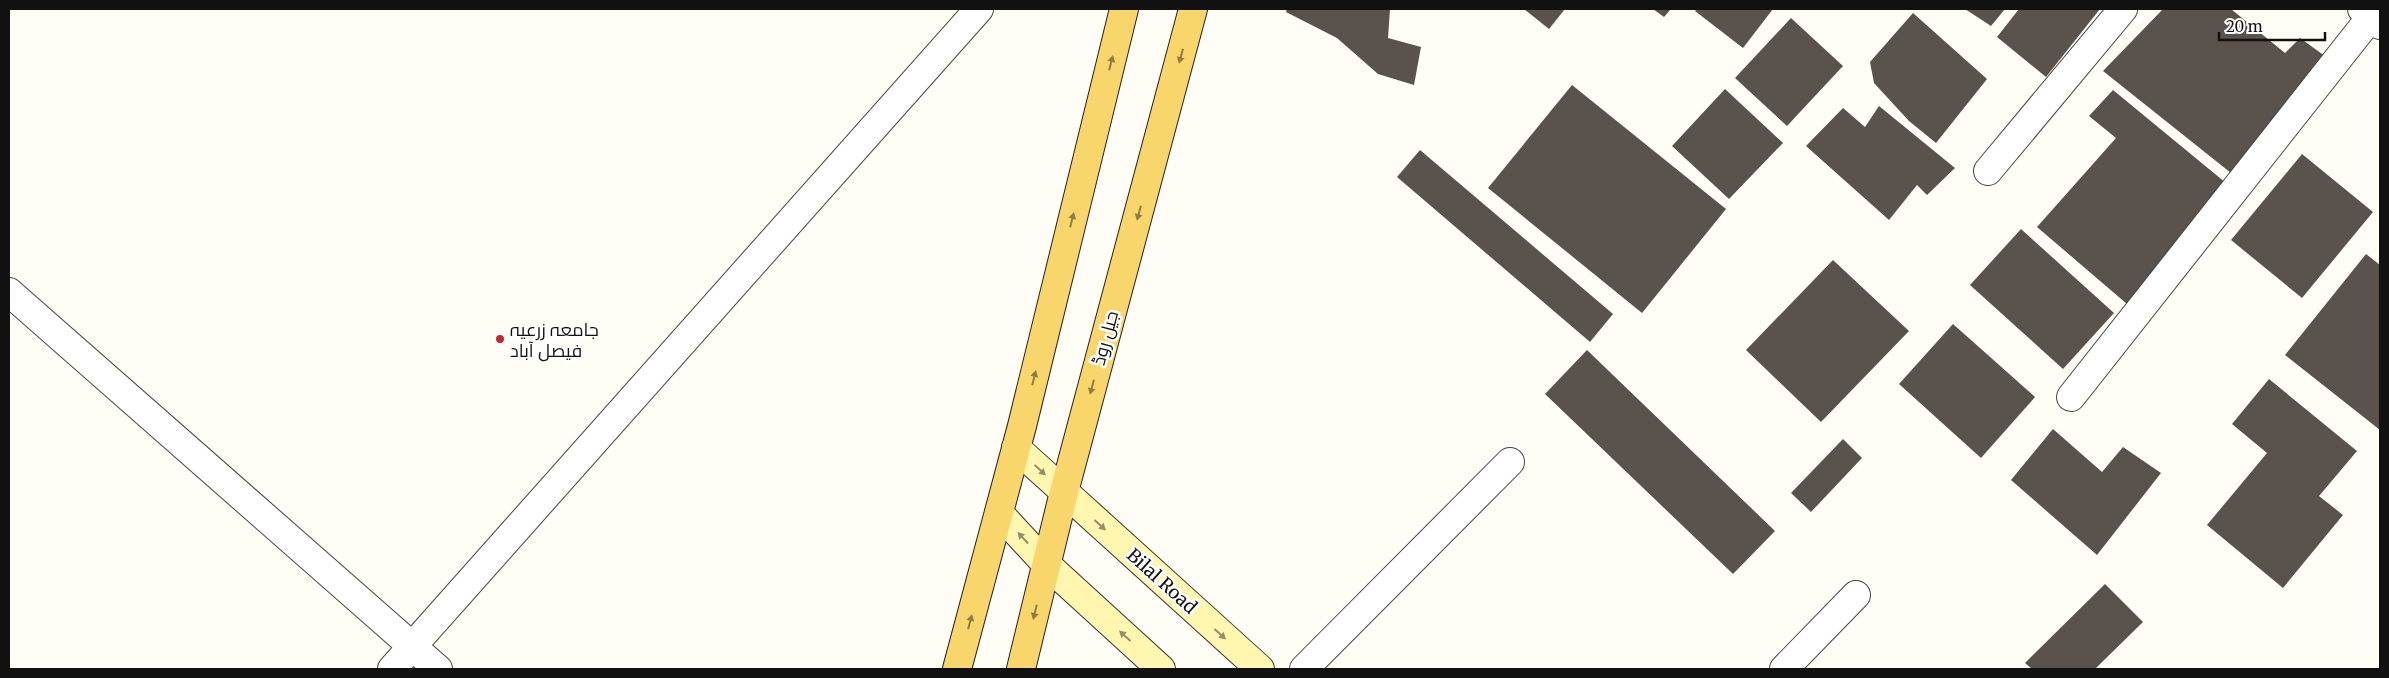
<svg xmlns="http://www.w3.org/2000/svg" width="2389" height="678" font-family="Merriweather,Cairo,serif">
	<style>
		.building { fill: #5a524d }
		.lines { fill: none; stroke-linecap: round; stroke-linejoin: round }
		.minor-casing { stroke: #444; stroke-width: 30 }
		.tertiary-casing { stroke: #444; stroke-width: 30 }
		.secondary-casing { stroke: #333; stroke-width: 30 }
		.primary-casing { stroke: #222; stroke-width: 30 }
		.minor { stroke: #fff; stroke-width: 28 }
		.tertiary { stroke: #fff; stroke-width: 28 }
		.secondary { stroke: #fff6b0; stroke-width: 28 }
		.primary { stroke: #f9d66b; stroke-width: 28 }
		.oneway { fill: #917d42 }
		.oneway2 { fill: #948f68 }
		.poi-dot { fill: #c4262e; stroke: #fff; stroke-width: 2 }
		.labels { text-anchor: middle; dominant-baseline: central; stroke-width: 5; stroke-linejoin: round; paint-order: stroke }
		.poi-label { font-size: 18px; fill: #111; stroke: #fff; text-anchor: start }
		.street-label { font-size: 18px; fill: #111; stroke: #fff }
	</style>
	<rect width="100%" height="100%" fill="#fffdf5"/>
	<g class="building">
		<path d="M1287 9H1390L1388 38 1421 47 1414 85 1378 74 1337 38 1286 12Z"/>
		<path d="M1524 9H1565L1549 29Z"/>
		<path d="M1653 9H1671L1664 17Z"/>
		<path d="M1697 9H1773L1743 48 1695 11Z"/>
		<path d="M1965 9H2005L1991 26Z"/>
		<path d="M2019 9H2100L2046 77 1997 37Z"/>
		<path d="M2163 9H2231L2285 53 2300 38 2329 59 2231 173 2103 71Z"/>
		<path d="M1913 13 1987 79 1936 143 1909 121 1874 83 1870 62Z"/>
		<path d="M1791 18 1843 66 1787 126 1735 78Z"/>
		<path d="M1572 85 1726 209 1642 313 1488 188Z"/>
		<path d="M1725 89 1783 143 1729 199 1672 146Z"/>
		<path d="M2113 90 2226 183 2127 304 2037 227 2116 138 2089 116Z"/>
		<path d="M1879 106 1955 168 1927 195 1917 185 1889 220 1806 146 1843 108 1865 127Z"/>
		<path d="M1420 150 1613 314 1590 342 1397 177Z"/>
		<path d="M2302 154 2373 212 2302 298 2231 240Z"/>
		<path d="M2021 229 2114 313 2063 369 1970 285Z"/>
		<path d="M2366 254 2380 265V430L2285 355Z"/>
		<path d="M1833 260 1909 331 1821 422 1746 350Z"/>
		<path d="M1953 324 2035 397 1981 458 1899 384Z"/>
		<path d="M1587 350 1775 531 1733 574 1545 394Z"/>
		<path d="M2269 379 2357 451 2319 496 2343 515 2283 588 2207 525 2267 453 2232 424Z"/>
		<path d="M2053 429 2102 472 2123 447 2161 473 2097 555 2011 480Z"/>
		<path d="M1843 439 1862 458 1811 512 1791 493Z"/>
		<path d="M2105 584 2143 622 2095 669H2032L2025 663Z"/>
	</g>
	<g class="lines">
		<g class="minor-casing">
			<g id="minor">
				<path d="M1988 171 2123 9"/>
				<path d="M9 292 438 669"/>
				<path d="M2071 397 2371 17"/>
				<path d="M392 669 979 9"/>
				<path d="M1304 669 1510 462"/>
				<path d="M1784 669 1856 595"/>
			</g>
		</g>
		<g class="tertiary-casing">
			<path id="tertiary" d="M2362 9 2380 25"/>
		</g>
		<g class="secondary-casing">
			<g id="secondary">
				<path d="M1016 448 1260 669"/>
				<path d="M999 513 1046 564 1161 669"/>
			</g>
		</g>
		<g class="primary-casing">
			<g id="primary">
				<path d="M957 669 1022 426 1124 9"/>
				<path d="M1021 669 1064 492 1193 9"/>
			</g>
		</g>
		<use href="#minor" class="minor"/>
		<use href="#tertiary" class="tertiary"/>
		<use href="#secondary" class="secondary"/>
		<use href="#primary" class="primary"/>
	</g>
	<defs><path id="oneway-solid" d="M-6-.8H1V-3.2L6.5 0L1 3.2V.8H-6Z" transform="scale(1.25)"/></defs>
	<g class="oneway">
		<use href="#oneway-solid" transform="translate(1181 56) rotate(105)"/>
		<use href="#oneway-solid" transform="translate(1111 63) rotate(-76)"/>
		<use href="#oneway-solid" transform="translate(1139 213) rotate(105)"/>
		<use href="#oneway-solid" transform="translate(1072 220) rotate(-76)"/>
		<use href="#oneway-solid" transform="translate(1034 378) rotate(-76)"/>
		<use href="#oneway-solid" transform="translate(1092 387) rotate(105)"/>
		<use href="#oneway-solid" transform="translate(1035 612) rotate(104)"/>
		<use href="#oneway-solid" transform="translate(970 622) rotate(-75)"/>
	</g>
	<g class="oneway2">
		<use href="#oneway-solid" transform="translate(1040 470) rotate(43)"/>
		<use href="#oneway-solid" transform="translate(1100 525) rotate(42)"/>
		<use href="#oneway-solid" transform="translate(1023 538) rotate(-133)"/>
		<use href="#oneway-solid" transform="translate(1220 634) rotate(42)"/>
		<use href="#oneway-solid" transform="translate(1125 636) rotate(-138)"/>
	</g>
	<circle class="poi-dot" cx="500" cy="339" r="5"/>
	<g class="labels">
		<g class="poi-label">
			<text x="510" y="329">جامعہ زرعیہ<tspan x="510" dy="21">فیصل آباد</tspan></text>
		</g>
		<g class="street-label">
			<text transform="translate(1105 338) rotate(-75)">جیل روڈ</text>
			<text transform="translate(1162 581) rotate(42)">Bilal Road</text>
		</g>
	</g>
	<rect width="2389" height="678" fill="none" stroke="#111111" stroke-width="20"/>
	<path d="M2219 32v8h106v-8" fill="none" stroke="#111111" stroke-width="2.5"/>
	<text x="2226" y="32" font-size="15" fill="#111111" stroke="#ffffff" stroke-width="4" paint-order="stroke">20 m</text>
</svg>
